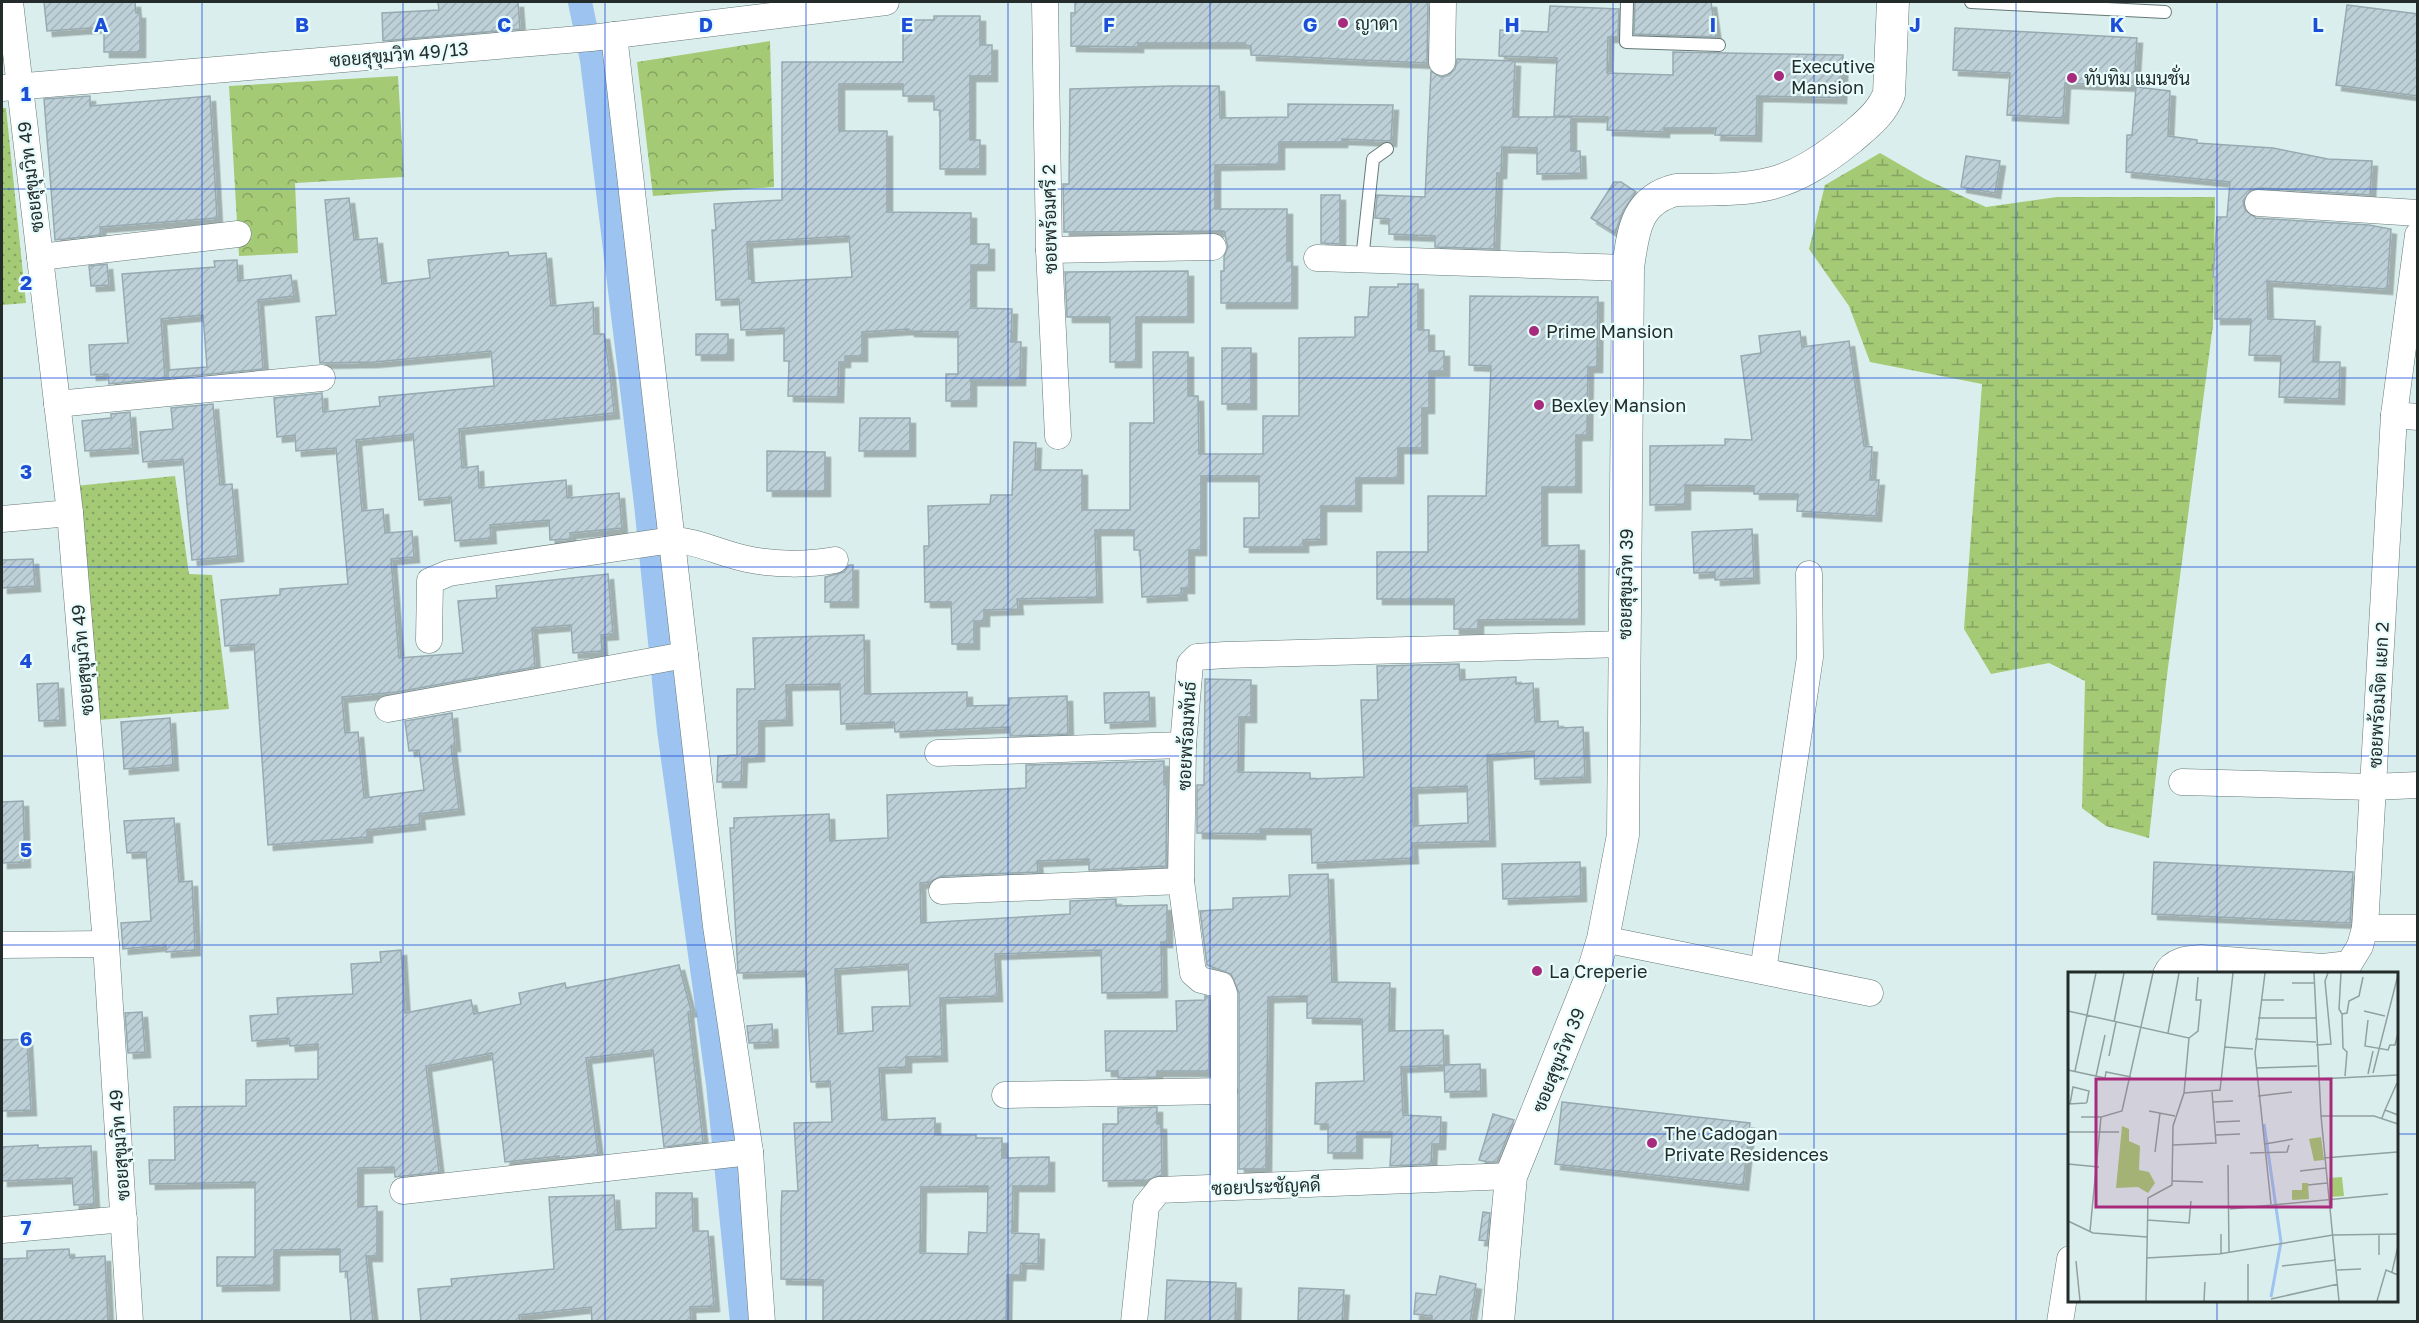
<svg xmlns="http://www.w3.org/2000/svg" width="2419" height="1323" font-family="'Golos Text',Sarabun,sans-serif">
	<style>
		.grass { fill: url(#grass-dots) }
		.forest { fill: url(#forest-crowns) }
		.wetland { fill: url(#wetland-marsh) }
		.lines { fill: none; stroke-linecap: round; stroke-linejoin: round }
		.canal { stroke: #9dc3f0; stroke-width: 24 }
		.building { fill: url(#building-hatch); stroke: #98aab1; stroke-width: 1.5; fill-rule: evenodd; filter: url(#shadow) }
		.service-casing { stroke: #667977; stroke-width: 14 }
		.minor-casing { stroke: #667977; stroke-width: 27 }
		.tertiary-casing { stroke: #667977; stroke-width: 33 }
		.service { stroke: #fff; stroke-width: 12 }
		.minor { stroke: #fff; stroke-width: 26 }
		.tertiary { stroke: #fff; stroke-width: 32 }
		.grid { fill: none; stroke: #1d4ed8; stroke-width: 1.5; stroke-opacity: 0.55 }
		.poi-dot { fill: #a82a7c; stroke: #e7fcfb; stroke-width: 2 }
		.labels { text-anchor: middle; dominant-baseline: central; stroke-width: 4.5; stroke-linejoin: round; paint-order: stroke }
		.poi-label { font-size: 18px; fill: #242c2b; stroke: #e7fcfb; text-anchor: start }
		.street-label { font-size: 18px; fill: #242c2b; stroke: #e7fcfb }
		.inset-river { fill: none; stroke: #9dc3f0; stroke-width: 3 }
		.inset-road { fill: none; stroke: #91a19f; stroke-width: 1.5 }
		.view { fill: #a82a7c; fill-opacity: 0.15; stroke: #a82a7c; stroke-width: 3 }
		.inset-edge { fill: none; stroke: #242c2b; stroke-width: 3 }
		.grid-label { font-size: 20px; text-anchor: middle; font-weight: bold; fill: #1d4ed8; stroke: #e7fcfb; stroke-width: 4.5; stroke-linejoin: round; paint-order: stroke }
	</style>
	<defs>
		<pattern id="grass-dots" width="8" height="8" patternUnits="userSpaceOnUse" patternTransform="scale(1.5)"><rect width="8" height="8" fill="#a4ca76"/><path d="M2 2h.1M6 6h.1" fill="none" stroke="#85a461" stroke-width="1.8" stroke-linecap="round"/></pattern>
		<pattern id="forest-crowns" width="20" height="18" patternUnits="userSpaceOnUse" patternTransform="scale(1.5)"><rect width="20" height="18" fill="#a4ca76"/><path d="M2 6a3 3 0 1 1 6 0M12 15a3 3 0 1 1 6 0" fill="none" stroke="#85a461"/></pattern>
		<pattern id="wetland-marsh" width="20" height="14" patternUnits="userSpaceOnUse" patternTransform="scale(1.5)"><rect width="20" height="14" fill="#a4ca76"/><path d="M1 5h8M5 5V1M11 12h8M15 12V8" fill="none" stroke="#85a461"/></pattern>
		<pattern id="building-hatch" width="6" height="6" patternUnits="userSpaceOnUse" patternTransform="scale(1.5)"><rect width="6" height="6" fill="#bed0d7"/><path d="M-1 1l2-2M0 6l6-6M5 7l2-2" fill="none" stroke="#a3b3b9"/></pattern>
		<filter id="shadow"><feDropShadow dx="5.5" dy="5.5" stdDeviation="0" flood-color="#0004"/></filter>
	</defs>
	<rect width="100%" height="100%" fill="#daefed"/>
	<g class="grass">
		<path d="M2 108H6L26 303 2 305Z"/>
		<path d="M175 476 189 574 212 575 229 709 99 720 75 486Z"/>
	</g>
	<g class="forest">
		<path d="M770 41 774 187 653 196 637 62Z"/>
		<path d="M398 76 404 177 295 183 298 253 239 256 229 86Z"/>
	</g>
	<path class="wetland" d="M1880 153 1925 179 1986 207 2057 197H2215L2213 325 2166 683 2149 838 2106 826 2082 808 2085 681 2049 663 1991 674 1964 629 1982 384 1870 362 1849 306 1809 249 1825 185Z"/>
	<g class="lines">
		<path class="canal" d="M580 2 592 60 646 504 669 730 718 1084 742 1322"/>
	</g>
	<g class="building">
		<path d="M44 2H135L136 13H140V52H104V27L47 31Z"/>
		<path d="M438 2H518L520 29 383 41 382 13 439 10Z"/>
		<path d="M1075 2H1428L1427 63 1251 55V46L1245 45V43H1138V47L1071 46V13H1075Z"/>
		<path d="M1635 2H1711L1716 37 1634 34Z"/>
		<path d="M2347 5 2418 14V96L2336 85Z"/>
		<path d="M1550 6 1619 9 1618 37H1608L1607 73 1673 75V52L1843 55 1841 98 1757 96 1756 136 1715 135 1716 128H1664V132L1607 130 1608 117 1554 116 1557 58 1499 56 1500 30 1548 32Z"/>
		<path d="M934 16H980V45H992V76H970V140H980V169H940V110H934V96H903V84H839V131H887V212L971 213V244H989V265H971V308L1012 309 1011 342H1021L1020 380H971V401H946V374H958V332L909 331V329L862 332V356H845V362H839L838 397 788 396 789 361H784V328L741 330 739 299 716 300 712 230H716L714 204 782 200V62H903V20H934ZM849 236 852 277 752 283V279H749L747 242Z"/>
		<path d="M1955 28 2137 38 2134 86 2065 83 2063 118 2007 115 2010 73 1953 70Z"/>
		<path d="M1457 59 1515 61 1513 117H1571V151H1580L1581 173 1537 174V148L1502 147 1501 173H1497L1494 249 1435 247V236L1389 234V219L1375 218 1377 195 1425 197 1431 71 1441 77 1449 75 1455 69Z"/>
		<path d="M1171 86H1219L1220 118 1288 117V104L1393 105 1391 141 1342 139V142H1279V164L1215 165V209H1287V261H1292V303H1221V271H1224V257L1228 247 1224 231 1064 232 1063 184H1069L1070 89Z"/>
		<path d="M2136 87 2170 91 2168 136 2197 140V143L2273 148 2328 159 2372 161 2370 195 2259 188 2251 190 2243 201 2245 210 2256 218 2369 225 2391 229 2387 289 2267 281 2268 319 2315 321 2313 362H2340L2339 399 2279 397 2281 356 2249 355 2251 319H2215V277H2213L2217 217H2227L2230 182 2126 172 2127 135H2132Z"/>
		<path d="M90 96V106L210 96 217 218 100 227 101 235 55 240 44 99Z"/>
		<path d="M1966 156 2000 161 1995 193 1961 187Z"/>
		<path d="M1614 182H1621L1636 192 1623 211 1615 233 1591 218Z"/>
		<path d="M1321 195H1340V244L1321 243Z"/>
		<path d="M349 198 354 240 377 238 382 284 430 278 428 260 508 252 509 256 546 253 551 306 593 302 594 334H604L610 374 614 413 459 429 462 468 478 466 479 488 566 480 567 498 619 493 622 528 570 533 571 539 550 540 549 520 490 525 491 538 455 541 451 497 419 500 413 434 356 440 362 511 383 509 385 533 412 531 414 557 391 559 399 658 463 653 458 601 497 598 496 586 608 574 613 634 601 635 602 651 573 653 571 625 532 628 535 667 397 692 342 697 345 733 358 732 364 798 424 790 419 750 409 751 405 721 452 713 455 746H451L459 809 419 814 420 824 367 830V837L268 845 254 644 225 646 221 600 280 595V589L348 584 336 448 296 451 295 435 277 437 274 398 322 393 323 412 380 406 379 397 494 386 491 351 374 362 320 363 316 317 336 315 325 200Z"/>
		<path d="M237 260 238 281 291 275 294 296 258 300 263 369 168 378V370L207 367 203 315 161 319 165 378 109 384 108 374 91 375 89 345 128 343 122 274 215 267 214 261Z"/>
		<path d="M107 264 109 285 91 286 89 266Z"/>
		<path d="M1188 271V317H1136V362H1110V317H1067L1065 272Z"/>
		<path d="M1398 284H1418V330H1429V351H1444V371H1429V408H1422V448H1398V478H1356V506H1321V539L1303 540V547H1244V518H1259V476H1201V550H1189V588H1181L1182 595 1142 597 1140 550H1134V530H1095L1097 597 1017 599 1018 609 984 610V621H974V644H952L951 602H925L924 546H929L928 506 990 504 991 495H1012L1014 442 1036 443 1035 470H1082V510H1130V423H1154L1153 352H1188V396H1198L1199 454H1263V416H1299V338L1355 337V317H1368L1370 287H1398Z"/>
		<path d="M1470 296 1598 297 1597 367H1588L1587 435H1576V487H1542V546L1579 545V619L1478 620V629H1454V599H1377V552H1428V496H1486L1491 366 1469 365Z"/>
		<path d="M1800 331 1802 347 1849 341 1864 446 1872 447 1870 480H1879L1876 516 1797 511 1798 494H1754V486L1685 485V504L1650 505V446L1725 445V439L1752 440 1741 356 1761 353 1759 336Z"/>
		<rect x="696" y="334" width="32" height="21"/>
		<rect x="1222" y="348" width="29" height="56"/>
		<path d="M213 404 220 485 232 484 238 556 192 560 183 459 143 462 140 432 173 429 171 408Z"/>
		<path d="M130 412 133 448 85 451 82 421 111 418V414Z"/>
		<path d="M860 418H910V451H859Z"/>
		<path d="M767 451 825 452V491H767Z"/>
		<path d="M1752 529 1754 578 1715 580V572L1694 573 1692 532Z"/>
		<path d="M33 559 35 586 2 588V560Z"/>
		<path d="M849 565H853V602H825V577L844 572Z"/>
		<path d="M864 635 865 694 967 692V706L1009 705V698L1067 696 1068 734 1010 736V727L895 732 894 722 841 724 840 684 786 685 787 720 759 721V756L742 757 741 782H717L718 756 737 755V689H755L753 638Z"/>
		<path d="M1459 664 1460 680 1516 677V684L1533 683 1535 722 1558 721V728L1583 727 1585 777 1535 779 1534 751 1487 755 1490 841 1412 843 1413 858 1312 863 1311 829H1260V834L1197 833V785H1204L1205 679 1251 680V717H1239L1238 772 1310 773V779L1364 777 1361 700H1378L1377 666ZM1467 786 1468 823 1413 826 1412 788Z"/>
		<path d="M58 683 60 720 39 721 37 684Z"/>
		<path d="M1149 692 1150 721 1105 723 1104 693Z"/>
		<path d="M170 718 173 765 124 769 121 722Z"/>
		<path d="M1164 761V785H1167L1166 866 1089 870V859L1037 861 1038 872 941 876 930 882 920 883 921 923 1070 914V901L1116 899V906L1167 905V942H1161L1162 992 1102 993 1101 950 995 954 997 996 940 998 942 1056 906 1057V1067L879 1068 882 1120 935 1118V1135H976V1138H1002V1158L1049 1157V1186H1013L1012 1233 1039 1234 1038 1264 1021 1263 1020 1275H1007L1006 1322H823V1280L781 1279V1213L782 1191H798L794 1123 832 1122 830 1081 811 1082 806 971 738 973 730 828H734V818L829 814 830 841 888 838 887 795 1026 788V765ZM908 964 910 1006 872 1007 873 1031 838 1034 835 969ZM988 1186 987 1233 969 1232 968 1254 920 1253 921 1187Z"/>
		<path d="M23 801 25 862 2 863V802Z"/>
		<path d="M174 818 179 882 192 881 195 950 166 952V945L123 949 121 923 151 921 146 852 127 853 124 821Z"/>
		<path d="M1580 862 1581 896 1503 899 1502 864Z"/>
		<path d="M2154 862 2353 872 2350 923 2152 914Z"/>
		<path d="M1328 874 1332 982 1390 983 1389 1031 1443 1030 1444 1065 1401 1067 1403 1115 1441 1117 1440 1144H1432L1431 1164 1390 1166 1392 1132H1357V1153H1328V1124H1315L1316 1083 1364 1081 1362 1019 1307 1018V996L1268 997 1266 1169H1239V993L1231 974 1207 965 1200 911 1233 909V898L1290 896 1289 875Z"/>
		<path d="M401 950 405 1013 471 1000 474 1014 521 1004 519 993 565 983 566 988 679 965 691 1011 688 1012 703 1142 664 1147 653 1050 586 1058 598 1154 559 1158V1156L505 1162 492 1053 426 1066 439 1172 395 1177 394 1167 358 1168V1207L377 1206V1256H366L373 1322H351L347 1271 340 1272V1249L274 1250V1285L217 1286V1257H255V1182L150 1184 149 1160H175L174 1107 246 1106V1080L318 1079V1044L290 1046 289 1038 252 1041 250 1016 278 1014 277 998 353 994 351 964 381 962 380 952Z"/>
		<path d="M1205 996 1209 997V1071H1157V1077L1118 1078V1071H1106L1105 1031H1177L1176 1001 1205 1000Z"/>
		<path d="M142 1012 145 1052 128 1053 125 1013Z"/>
		<path d="M772 1024 773 1042 749 1043 747 1026Z"/>
		<path d="M27 1039 31 1110 2 1111V1040Z"/>
		<path d="M1480 1064 1481 1091 1445 1092 1444 1065Z"/>
		<path d="M1562 1102 1750 1123 1743 1185 1555 1164Z"/>
		<path d="M1157 1107V1124H1161L1162 1175 1148 1180 1103 1181V1124H1118V1108Z"/>
		<path d="M1493 1114 1514 1120 1497 1162H1487L1479 1160Z"/>
		<path d="M38 1145V1148L91 1146 94 1204 74 1205 72 1178 2 1181V1147Z"/>
		<path d="M656 1193H692L693 1231H708L714 1306 690 1307 691 1322H592L591 1307 519 1315 520 1322H421L418 1289 452 1286 451 1279 554 1269 549 1197 614 1195 616 1230 656 1228Z"/>
		<path d="M1483 1212 1490 1213 1487 1241 1479 1240Z"/>
		<path d="M69 1249 70 1258 105 1256 108 1321 2 1322V1259L27 1258V1251Z"/>
		<path d="M1440 1276 1476 1284 1470 1322H1432V1316L1414 1314 1416 1293 1436 1295Z"/>
		<path d="M1167 1280 1236 1283 1235 1322H1165Z"/>
		<path d="M1299 1288 1344 1290 1342 1322H1298Z"/>
	</g>
	<g class="lines">
		<g class="service-casing">
			<g id="service">
				<path d="M1627 2 1626 42 1719 45"/>
				<path d="M1971 2 2165 12"/>
				<path d="M1362 260 1373 159 1387 149"/>
			</g>
		</g>
		<g class="minor-casing">
			<g id="minor">
				<path d="M10 2 70 513 106 944 130 1322"/>
				<path d="M1045 2 1049 250 1058 436"/>
				<path d="M614 35 716 926 750 1152 762 1322"/>
				<path d="M1442 62 1443 2"/>
				<path d="M2 88 591 38 886 2"/>
				<path d="M2258 203 2418 213"/>
				<path d="M1049 250 1213 247"/>
				<path d="M40 257 238 234"/>
				<path d="M1317 258 1628 268"/>
				<path d="M57 404 322 378"/>
				<path d="M2394 415 2418 417"/>
				<path d="M2 519 70 513"/>
				<path d="M429 640 430 581 449 573 672 540C699 541 721 554 747 559 775 565 808 565 835 560"/>
				<path d="M388 709 685 655"/>
				<path d="M938 753 1183 745"/>
				<path d="M2182 782 2373 787 2418 785"/>
				<path d="M942 891 1181 881"/>
				<path d="M2365 928H2418"/>
				<path d="M1603 939 1870 993"/>
				<path d="M2 945 106 944"/>
				<path d="M1763 971 1810 657 1809 574"/>
				<path d="M2166 974C2172 960 2188 959 2201 958L2323 967 2349 964 2360 946 2365 928 2394 415 2418 235"/>
				<path d="M1005 1095 1224 1091"/>
				<path d="M1224 1187V993L1221 985 1201 980 1193 973 1181 881 1183 745 1190 664 1197 657 1225 655 1624 644"/>
				<path d="M403 1191 750 1152"/>
				<path d="M2 1230 124 1219"/>
				<path d="M1134 1322 1146 1206 1159 1190 1511 1176"/>
				<path d="M2060 1322 2070 1259"/>
			</g>
		</g>
		<g class="tertiary-casing">
			<path id="tertiary" d="M1498 1322 1511 1176 1592 975 1603 939 1623 835 1628 268C1633 233 1635 200 1676 190 1758 189 1784 192 1851 138 1867 124 1881 114 1889 94L1893 2"/>
		</g>
		<use href="#service" class="service"/>
		<use href="#minor" class="minor"/>
		<use href="#tertiary" class="tertiary"/>
	</g>
	<path class="grid" d="M202 2V1322M403 2V1322M605 2V1322M806 2V1322M1008 2V1322M1210 2V1322M1411 2V1322M1613 2V1322M1814 2V1322M2016 2V1322M2217 2V974M2 189H2418M2 378H2418M2 567H2418M2 756H2418M2 945H2418M2 1134H2070M2396 1134H2418M2217 1300V1322"/>
	<g class="poi-dot">
		<circle cx="1343" cy="23" r="6"/>
		<circle cx="1779" cy="76" r="6"/>
		<circle cx="2072" cy="78" r="6"/>
		<circle cx="1534" cy="331" r="6"/>
		<circle cx="1539" cy="405" r="6"/>
		<circle cx="1537" cy="971" r="6"/>
		<circle cx="1652" cy="1143" r="6"/>
	</g>
	<g class="labels">
		<g class="poi-label">
			<text x="1355" y="23">ญาดา</text>
			<text x="1791" y="66">Executive<tspan x="1791" dy="21">Mansion</tspan></text>
			<text x="2084" y="78">ทับทิม แมนชั่น</text>
			<text x="1546" y="331">Prime Mansion</text>
			<text x="1551" y="405">Bexley Mansion</text>
			<text x="1549" y="971">La Creperie</text>
			<text x="1664" y="1133">The Cadogan<tspan x="1664" dy="21">Private Residences</tspan></text>
		</g>
		<g class="street-label">
			<text transform="translate(399 54) rotate(-5)">ซอยสุขุมวิท 49/13</text>
			<text transform="translate(30 177) rotate(-97)">ซอยสุขุมวิท 49</text>
			<text transform="translate(1049 219) rotate(-91)">ซอยพร้อมศรี 2</text>
			<text transform="translate(1625 584) rotate(-89)">ซอยสุขุมวิท 39</text>
			<text transform="translate(82 660) rotate(-95)">ซอยสุขุมวิท 49</text>
			<text transform="translate(2378 695) rotate(-87)">ซอยพร้อมจิต แยก 2</text>
			<text transform="translate(1186 736) rotate(-87)">ซอยพร้อมพันธ์</text>
			<text transform="translate(1558 1060) rotate(-68)">ซอยสุขุมวิท 39</text>
			<text transform="translate(119 1145) rotate(-94)">ซอยสุขุมวิท 49</text>
			<text transform="translate(1266 1186) rotate(-2)">ซอยประชัญคดี</text>
		</g>
	</g>
	<g transform="translate(2068 972)">
		<rect width="330" height="330" fill="#daefed"/>
		<path d="M253 165 256 188 246 189 241 167ZM274 205 276 224 262 225 261 206Z" fill="#a4ca76"/>
		<path d="M234 211H240L241 227 224 228V218H234Z" fill="#a4ca76"/>
		<path d="M54 154 61 157V169L72 174 71 198 81 200 87 211 80 221 70 215 48 216Z" fill="#a4ca76"/>
		<path class="inset-river" d="M196 152 213 270 203 325"/>
		<path class="inset-road" d="M197 1 187 81 203 232M246 1 253 144 271 329M273 1 271 37 274 42 275 76 279 80 277 104M224 11H246M193 28H216M0 39 121 66 116 121 105 154 104 213 80 226 78 329M296 39 317 44M274 42 279 41 281 29 291 24 295 5M190 46H248M300 48 297 74 320 78 322 73H327L330 61M46 50 56 1M100 61 111 1M121 66 130 59 133 28H128L130 5M187 67 248 70M248 73 263 72 257 9 260 1M156 75 185 77M41 84 48 50M188 96 249 94M0 98 37 106 38 100 63 105M7 99 28 1M305 101 330 3M300 102 305 79M28 104 37 63M250 107 330 103M116 121 152 118 165 1M190 124 224 120M144 130 165 129M0 132 18 131 19 130 21 119 5 115 2 132M317 138 329 111M81 139 107 144M253 144H306L330 152M13 145H33M314 146 317 138 330 143M148 150 172 149M0 160H51M148 163 172 162M197 172 225 167M105 173 148 171 144 120M87 180 92 141M182 181 219 180 221 173M256 186 329 180M0 192 31 195M160 193 161 280M232 199 258 196M105 209 135 210M240 213 259 211M162 237 320 222M79 248 121 251 123 229M0 249 25 261 79 265M22 259 33 145 54 139 85 1M311 262V283M153 282V262M78 286 151 282 265 263 330 262M8 289 12 329M214 294 268 288M269 298 293 297M324 300 330 274M203 327 270 312M136 329 137 310M180 329V292M309 329 318 298 330 303"/>
		<path class="view" d="M28 107H263V235H28Z"/>
		<rect width="330" height="330" class="inset-edge"/>
	</g>
	<g class="grid-label">
		<text x="101" y="32">A</text>
		<text x="302" y="32">B</text>
		<text x="504" y="32">C</text>
		<text x="706" y="32">D</text>
		<text x="907" y="32">E</text>
		<text x="1109" y="32">F</text>
		<text x="1310" y="32">G</text>
		<text x="1512" y="32">H</text>
		<text x="1713" y="32">I</text>
		<text x="1915" y="32">J</text>
		<text x="2117" y="32">K</text>
		<text x="2318" y="32">L</text>
		<text x="26" y="101">1</text>
		<text x="26" y="290">2</text>
		<text x="26" y="479">3</text>
		<text x="26" y="668">4</text>
		<text x="26" y="857">5</text>
		<text x="26" y="1046">6</text>
		<text x="26" y="1235">7</text>
	</g>
	<rect width="2419" height="1323" fill="none" stroke="#242c2b" stroke-width="6"/>
</svg>
